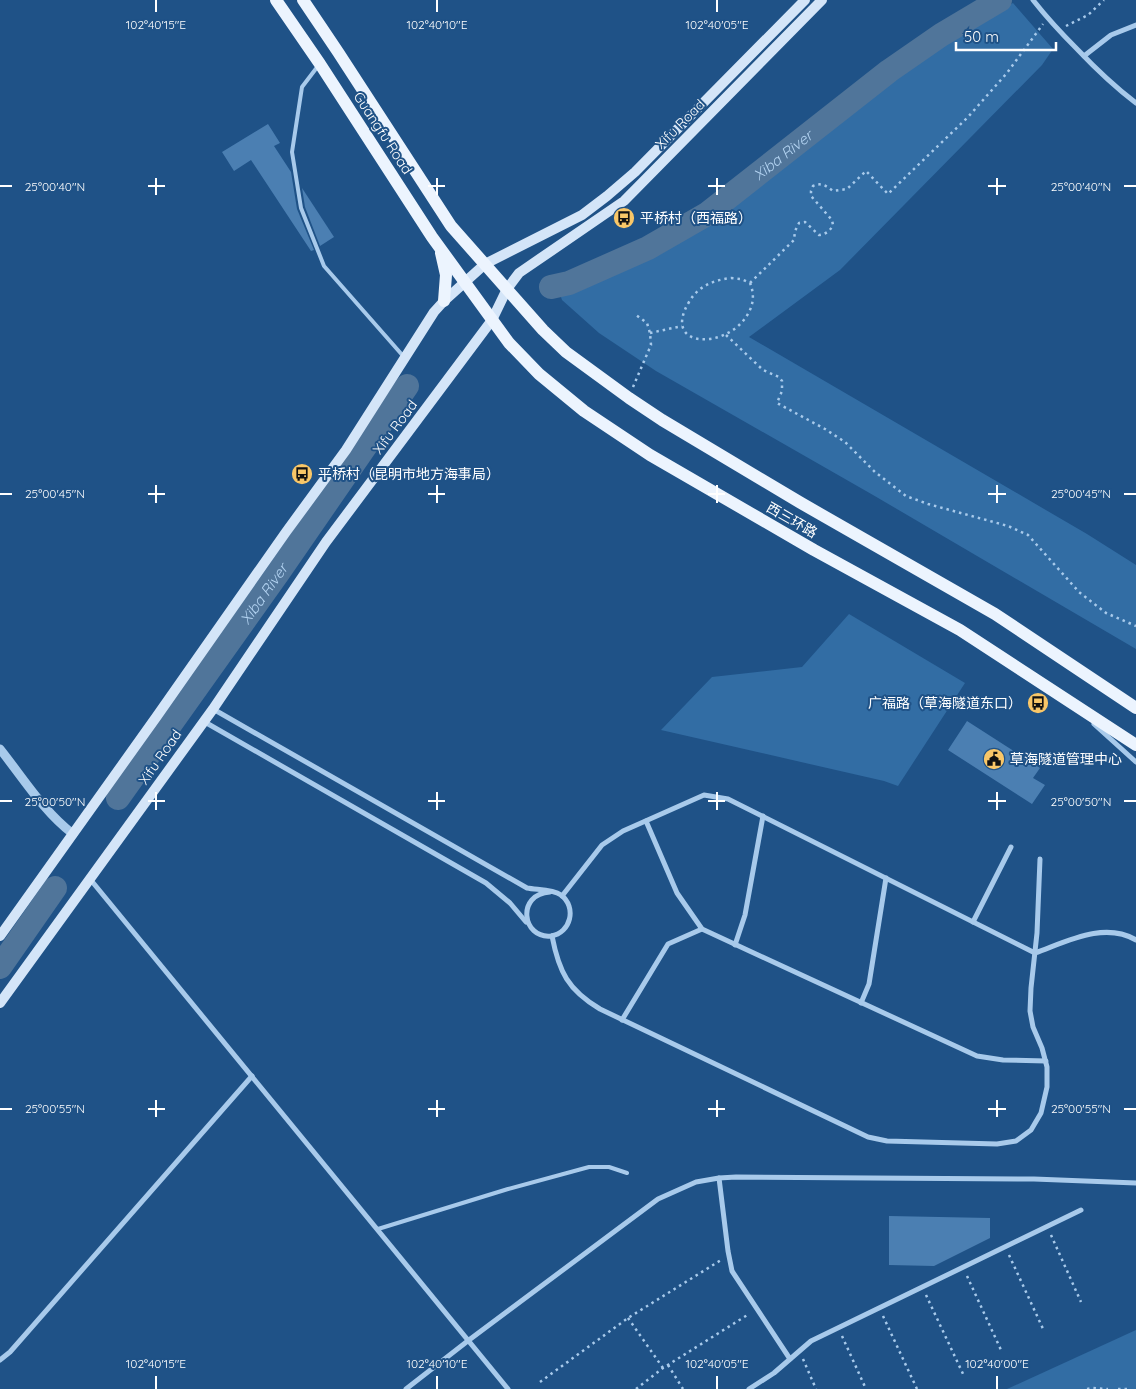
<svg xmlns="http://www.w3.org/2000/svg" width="1136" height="1389" font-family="Quicksand,'Noto Sans SC',sans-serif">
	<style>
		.green { fill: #326da4 }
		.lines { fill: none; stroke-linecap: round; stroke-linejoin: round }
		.river { stroke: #50759a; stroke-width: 24 }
		.building { fill: #4b7fb2 }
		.path { stroke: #a8caeb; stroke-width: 2.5; stroke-dasharray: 2.5 4; stroke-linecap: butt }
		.service { stroke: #a8caeb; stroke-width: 4 }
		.minor { stroke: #a8caeb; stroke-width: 5 }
		.tertiary { stroke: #a8caeb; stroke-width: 9 }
		.secondary { stroke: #d4e5f8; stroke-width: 10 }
		.primary { stroke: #ecf4fe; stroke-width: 12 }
		.ticks { fill: none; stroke: #fff; stroke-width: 2 }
		.labels { text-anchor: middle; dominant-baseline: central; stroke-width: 4; stroke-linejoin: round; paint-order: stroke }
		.street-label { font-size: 14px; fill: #fff; stroke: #1f5287 }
		.poi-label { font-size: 14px; fill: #fff; stroke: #1f5287; text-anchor: start }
		.water-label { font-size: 15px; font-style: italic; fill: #b4d4f2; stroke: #1f5287 }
		.ticks-label { font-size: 12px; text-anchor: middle; fill: #fff; stroke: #1f5287; stroke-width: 4; stroke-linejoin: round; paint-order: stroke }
	</style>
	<rect width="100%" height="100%" fill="#1f5287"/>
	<g class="green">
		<path d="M1013 3 1053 49 1042 65 840 270 749 337 1087 534 1136 565V649L873 495 656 371 599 333 562 300 560 294 648 259 707 224 893 77 948 40Z"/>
		<path d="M849 614 965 683 898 786 884 781 661 730 712 677 802 667Z"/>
		<path d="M1136 1330V1389H1007Z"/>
	</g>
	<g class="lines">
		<g class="river">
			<path id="s1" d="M551 287 569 283 648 248 707 214 889 71 941 35 1000 0"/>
			<path id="s2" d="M118 798 278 573 407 386"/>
			<path d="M0 967 55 888"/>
		</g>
	</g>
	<g class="building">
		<path d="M268 124 280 143 274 146 291 172 297 209 314 250 311 251 251 160 234 171 222 152Z"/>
		<path d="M302 188 334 237 320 246 305 207Z"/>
		<path d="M967 721 1040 768 1033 778 1045 785 1032 804 948 750Z"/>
		<path d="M889 1216 990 1218V1238L934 1266 889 1265Z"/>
	</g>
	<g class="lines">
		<g class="path">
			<path d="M1066 26 1088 15 1104 0"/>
			<path d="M731 278 741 279 750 283C754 293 754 302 749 312 730 350 660 350 689 302 698 286 714 280 731 278Z"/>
			<path d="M750 283 794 240 795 231 799 223 805 222 819 235C826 234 830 231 833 225L832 220 811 196V191L813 186C822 182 826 186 833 191L847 189 866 171 888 194 968 117 1007 73 1043 24"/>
			<path d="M650 333 682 326"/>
			<path d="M726 335 763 370 779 377 782 381V391L777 403 825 429 845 442 875 472 906 496 928 504 1008 526 1028 535 1079 592 1106 613 1136 626"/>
			<path d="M633 387 651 345 650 333 647 323 636 315"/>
			<path d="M1051 1235 1081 1302"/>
			<path d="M1009 1255 1044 1331"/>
			<path d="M967 1276 1001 1350"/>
			<path d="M926 1295 964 1376"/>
			<path d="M883 1316 917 1389"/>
			<path d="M628 1318 663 1368"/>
			<path d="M842 1336 866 1389"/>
			<path d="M803 1359 816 1389"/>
			<path d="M668 1365 683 1389"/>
			<path d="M540 1382 628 1318 721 1260"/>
			<path d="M636 1389 663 1368 749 1314"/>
			<path d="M1087 1389 1093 1388 1108 1389"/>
			<path d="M1118 1389H1129"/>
		</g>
		<g class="service">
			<path d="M318 66 302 87 292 152 301 208 324 266 404 357"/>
			<path d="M378 1229 508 1189 589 1167H609L627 1173"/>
		</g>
		<g class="minor">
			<path d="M1033 0C1047 18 1062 34 1078 50 1096 69 1115 87 1136 103"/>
			<path d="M1084 56 1111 35 1136 25"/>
			<path d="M213 709 527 888C537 890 552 889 561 895 577 907 571 933 551 936 522 939 516 894 550 892"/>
			<path d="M203 721 486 883 510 903 526 922"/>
			<path d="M1094 724 1136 762"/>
			<path d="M646 821 677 893 702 929 977 1056 1003 1060 1046 1061"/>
			<path d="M90 879 508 1389"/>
			<path d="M562 896 602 845 623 831 704 795 728 799 1035 953C1066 942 1104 921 1136 940"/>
			<path d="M973 922 1011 847"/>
			<path d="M552 936C559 972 568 990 600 1009L868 1137 887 1141 997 1144 1016 1141 1031 1130 1041 1113 1047 1087V1067L1042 1048 1033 1027 1030 1011 1031 988 1037 933 1040 859"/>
			<path d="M735 945 745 915 763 816"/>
			<path d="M861 1003 869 984 886 878"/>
			<path d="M622 1020 668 944 702 929"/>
			<path d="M719 1178 728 1251 732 1271 790 1359"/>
			<path d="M0 1360 10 1352 252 1076"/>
			<path d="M406 1389 469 1340 658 1199 696 1182 719 1178 736 1177 1034 1179 1136 1183"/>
			<path d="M749 1389 774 1373 811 1341 1081 1210"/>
		</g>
		<path class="tertiary" d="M0 749C23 778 44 812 73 834"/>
		<g class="secondary">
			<path d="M0 936 157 716 286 532 346 450 434 312 444 301 485 264 582 215 607 196 635 172 805 0"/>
			<path d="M0 1003 213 709 326 542 492 320 507 289 519 273 624 201 822 0"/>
		</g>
		<g class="primary">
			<path d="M276 0 320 64 432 237 509 343 539 374 584 411 650 455 814 550 960 630 1136 745"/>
			<path d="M303 0 338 52 451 226 543 330 566 352 629 398 662 420 801 503 995 614 1136 708"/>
			<path d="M441 253 446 275 444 301"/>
		</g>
	</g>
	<path class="ticks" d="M156 0V12M437 0V12M717 0V12M156 178V195M437 178V195M717 178V195M997 178V195M0 186H12M148 186H165M428 186H445M708 186H725M988 186H1006M1124 186H1136M156 485V503M437 485V503M717 485V503M997 485V503M0 494H12M148 494H165M428 494H445M708 494H725M988 494H1006M1124 494H1136M156 792V810M437 792V810M717 792V810M997 792V810M0 801H12M148 801H165M428 801H445M708 801H725M988 801H1006M1124 801H1136M156 1100V1117M437 1100V1117M717 1100V1117M997 1100V1117M0 1109H12M148 1109H165M428 1109H445M708 1109H725M988 1109H1006M1124 1109H1136M156 1376V1389M437 1376V1389M717 1376V1389M997 1376V1389"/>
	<defs>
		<g id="bus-disc" transform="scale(1.125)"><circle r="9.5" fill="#f9c768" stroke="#1f5287"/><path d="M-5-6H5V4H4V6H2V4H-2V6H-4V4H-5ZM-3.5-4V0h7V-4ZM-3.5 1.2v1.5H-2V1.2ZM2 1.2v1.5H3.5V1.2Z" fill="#111"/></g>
		<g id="civic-disc" transform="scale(1.125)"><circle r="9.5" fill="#f9c768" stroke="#1f5287"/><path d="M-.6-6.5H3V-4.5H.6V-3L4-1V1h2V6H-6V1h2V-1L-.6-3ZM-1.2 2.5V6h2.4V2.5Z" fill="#111"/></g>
	</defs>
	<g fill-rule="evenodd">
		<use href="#bus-disc" x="624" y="218"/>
		<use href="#bus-disc" x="302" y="474"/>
		<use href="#bus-disc" x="1038" y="703"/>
		<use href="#civic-disc" x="994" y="759"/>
	</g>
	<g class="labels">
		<g class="street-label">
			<text transform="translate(680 124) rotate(-45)">Xifu Road</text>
			<text transform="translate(383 133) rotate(57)">Guangfu Road</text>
			<text transform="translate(395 427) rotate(-53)">Xifu Road</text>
			<text transform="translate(792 520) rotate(30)">西三环路</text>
			<text transform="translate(160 757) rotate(-55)">Xifu Road</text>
		</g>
		<g class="poi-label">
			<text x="640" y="218">平桥村（西福路）</text>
			<text x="318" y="474">平桥村（昆明市地方海事局）</text>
			<text x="1022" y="703" text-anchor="end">广福路（草海隧道东口）</text>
			<text x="1010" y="759">草海隧道管理中心</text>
		</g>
		<g class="water-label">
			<text stroke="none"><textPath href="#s1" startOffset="269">Xiba River</textPath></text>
			<text stroke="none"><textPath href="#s2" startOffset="251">Xiba River</textPath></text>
		</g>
	</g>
	<g class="ticks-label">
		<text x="156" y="29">102°40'15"E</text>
		<text x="437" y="29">102°40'10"E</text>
		<text x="717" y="29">102°40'05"E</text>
		<text x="1081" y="191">25°00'40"N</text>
		<text x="55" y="191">25°00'40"N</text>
		<text x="1081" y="498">25°00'45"N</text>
		<text x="55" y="498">25°00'45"N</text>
		<text x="1081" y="806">25°00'50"N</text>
		<text x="55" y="806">25°00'50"N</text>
		<text x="1081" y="1113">25°00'55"N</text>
		<text x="55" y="1113">25°00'55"N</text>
		<text x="156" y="1368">102°40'15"E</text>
		<text x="437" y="1368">102°40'10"E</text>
		<text x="717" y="1368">102°40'05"E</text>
		<text x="997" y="1368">102°40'00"E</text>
	</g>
	<path d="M956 42v8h100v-8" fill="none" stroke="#ffffff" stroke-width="2.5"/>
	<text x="964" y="42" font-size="15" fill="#ffffff" stroke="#1f5287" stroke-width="4" paint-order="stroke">50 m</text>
</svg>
